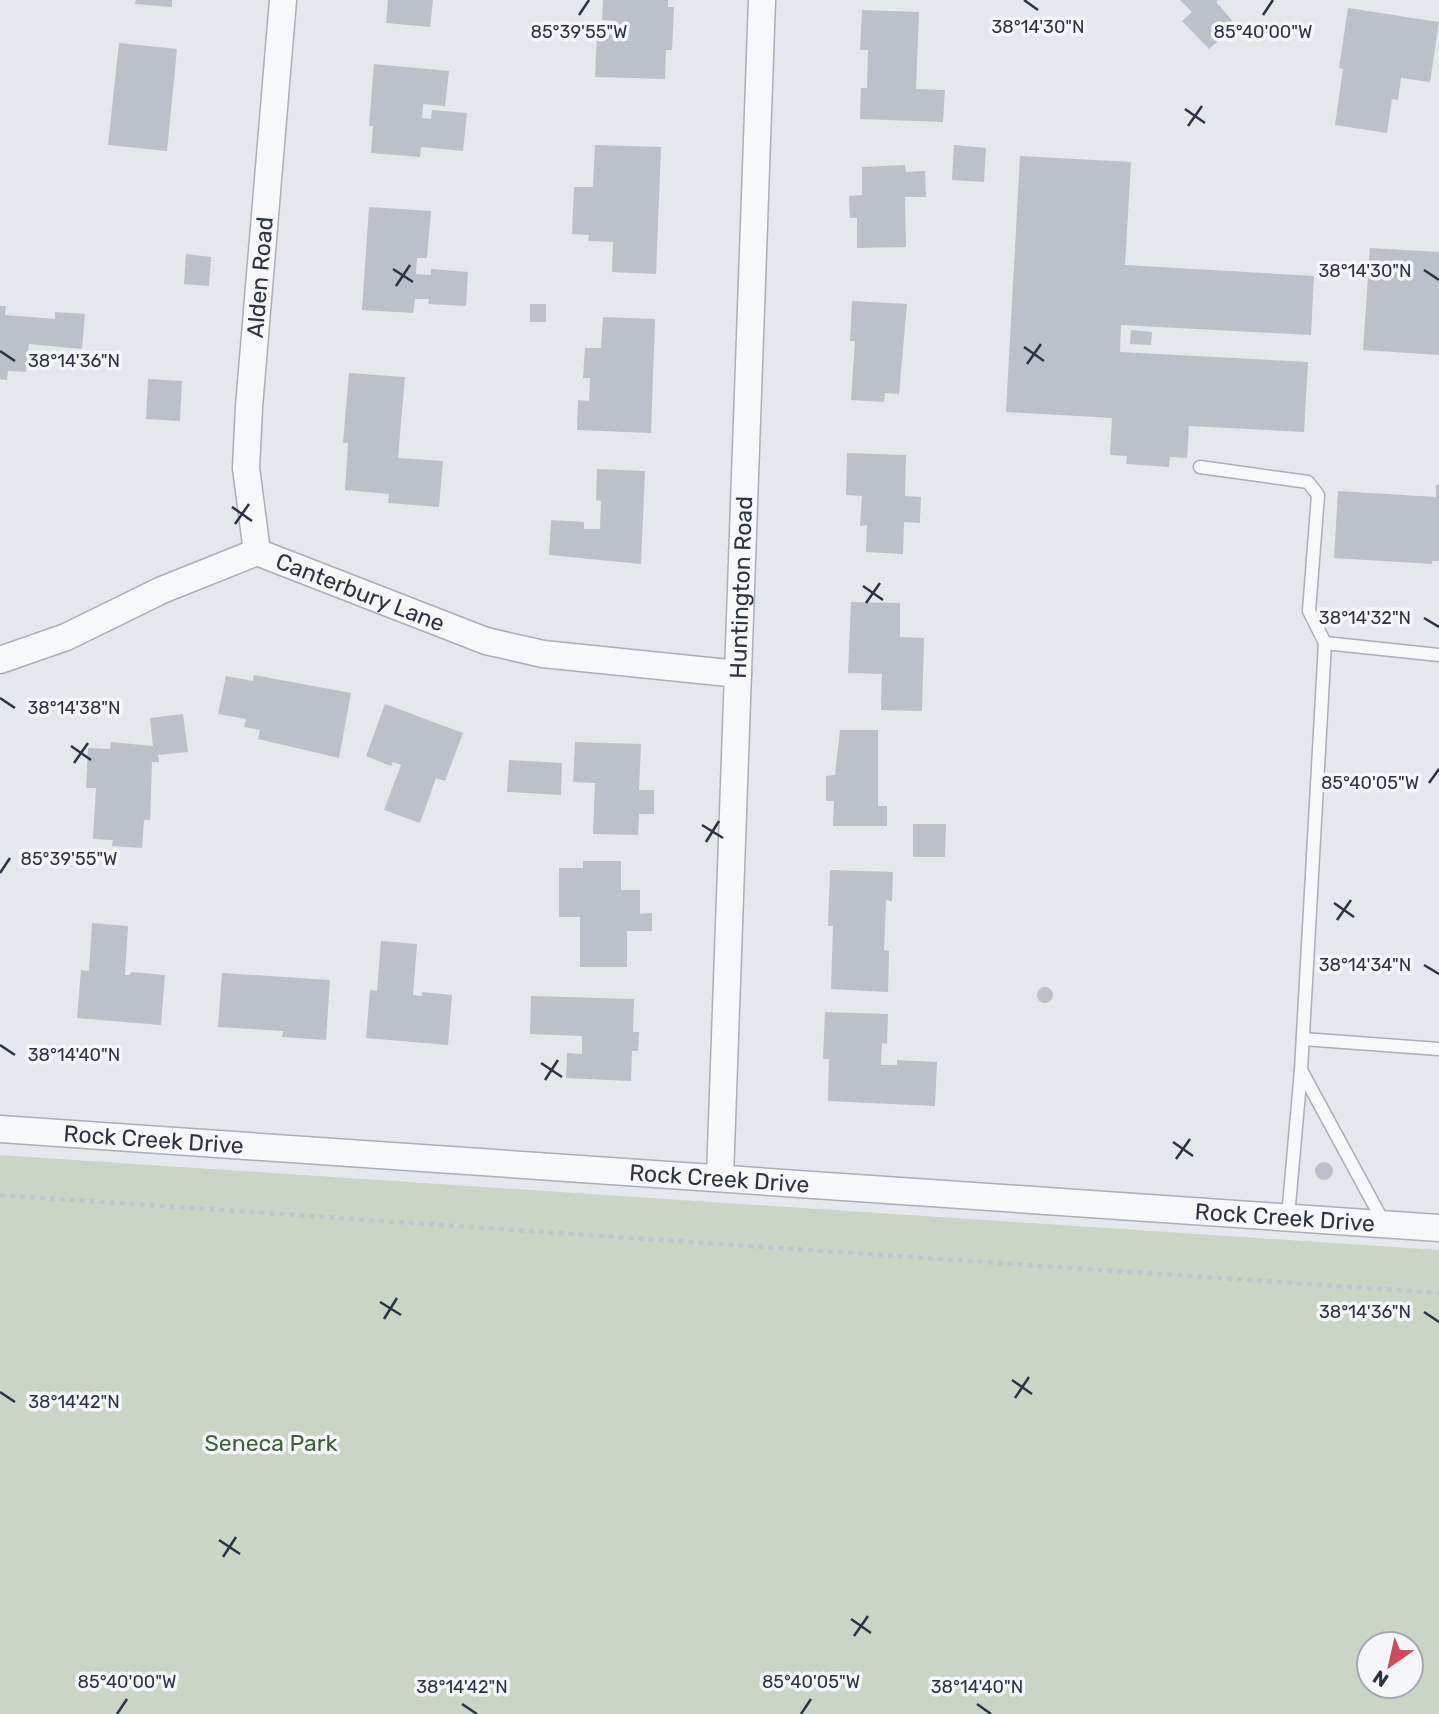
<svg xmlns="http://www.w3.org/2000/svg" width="1439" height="1714" font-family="Rubik,sans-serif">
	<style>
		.green { fill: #c9d6c5; fill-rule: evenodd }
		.building { fill: #bbc0ca }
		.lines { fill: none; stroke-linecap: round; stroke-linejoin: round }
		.service-casing { stroke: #a9aeb7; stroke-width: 15 }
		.minor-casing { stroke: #a9aeb7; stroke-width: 29 }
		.path { stroke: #c2c5cb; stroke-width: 4.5; stroke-dasharray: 5 5; stroke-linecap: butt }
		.service { stroke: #f7f8fa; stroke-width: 12 }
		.minor { stroke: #f7f8fa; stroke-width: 26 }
		.ticks { fill: none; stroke: #2b3445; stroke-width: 2.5 }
		.labels { text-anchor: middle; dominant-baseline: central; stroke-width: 7; stroke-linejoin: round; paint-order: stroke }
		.street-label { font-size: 23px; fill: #2b3445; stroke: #f4f6f9 }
		.park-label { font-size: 23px; fill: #3f6138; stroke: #f4f6f9 }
		.ticks-label { font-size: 18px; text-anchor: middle; fill: #2b3445; stroke: #f4f6f9; stroke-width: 7; stroke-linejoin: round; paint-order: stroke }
	</style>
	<rect width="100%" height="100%" fill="#e4e7ec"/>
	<path class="green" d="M0 1155 1439 1250V1714H0ZM1369 1644H1411V1686H1369Z"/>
	<g class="building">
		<path d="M136 0H172V7L135 4Z"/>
		<path d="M388 0H433L430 27 386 23Z"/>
		<path d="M603 0H668V7H674L672 50H666L665 79 595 77 597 34 616 35V21L602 20Z"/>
		<path d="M1180 0H1218L1216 2 1236 25 1209 49 1182 21 1192 12Z"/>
		<path d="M1348 8 1439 22 1430 82 1401 78 1398 100 1392 99 1387 133 1335 125 1343 69 1339 68Z"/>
		<path d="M862 10 919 12 916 89 945 90 943 122 860 119 861 88H867L868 50H860Z"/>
		<path d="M119 43 177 49 167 151 108 145Z"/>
		<path d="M374 64 449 71 445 106 423 104 422 118 431 119 432 110 467 113 463 151 421 147 420 157 371 153 373 126H369Z"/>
		<path d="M595 145 661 147 656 274 612 272 613 242 588 241 589 235 572 234 574 187H593Z"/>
		<path d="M954 145 986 148 984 182 952 180Z"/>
		<path d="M1020 156 1131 162 1125 265 1314 276 1311 335 1121 325 1120 352 1308 362 1304 432 1189 426 1187 458 1170 457 1169 467 1126 464 1127 456 1110 455 1112 418 1006 412Z"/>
		<path d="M905 165 906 172 925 171 926 197H905L906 247 857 248V218H850L849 196 862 195V167Z"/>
		<path d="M369 207 431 211 427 258H417L416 274 431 275V269L468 272 466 306 428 304 429 299H415L413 313 362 310Z"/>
		<path d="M1370 248 1439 252V355L1363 350Z"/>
		<path d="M186 254 211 257 209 286 184 284Z"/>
		<path d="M852 301 907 304 899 394 885 393 884 402 851 400 855 341H850Z"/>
		<rect x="530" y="304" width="16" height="18"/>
		<path d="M0 306H6L5 315 55 319V312L85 314 82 349 29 344 26 372 8 371 7 380 0 379Z"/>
		<path d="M603 317 655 319 651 433 577 430 578 400 589 401 590 378H583L585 348H601Z"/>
		<path d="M1131 330 1152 332 1151 345 1130 344Z"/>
		<path d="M349 373 405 377 398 458 443 461 439 507 388 503 389 494 345 490 348 443H343Z"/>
		<path d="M148 379 182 381 180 421 146 419Z"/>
		<path d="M847 453 906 455 905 496 921 497 920 518V523L904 522 903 554 866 552 867 525 860 526 862 496 846 495Z"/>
		<path d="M597 469 645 471 641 564 549 555 551 520 584 522V529H600L601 501 596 500Z"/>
		<path d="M1436 485H1439V561H1432V564L1334 558 1338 491 1436 497Z"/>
		<path d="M851 602 900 603V637L924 638 922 711 881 710 882 674 848 673Z"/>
		<path d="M254 675 351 693 339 758 258 739 260 730 244 727 246 719 218 714 226 676 253 681Z"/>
		<path d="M385 704 463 733 445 781 436 778 420 823 384 810 401 765 393 762 391 766 366 756Z"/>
		<path d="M183 714 188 752 158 755 159 762H152L150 820H144L142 848 112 846 113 840 93 839 96 788H86L88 748 110 749 111 742 153 746 150 718Z"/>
		<path d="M840 730H878V806H887V826H833L834 801H826V776L835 775Z"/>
		<path d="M575 742 641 744 639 790H654V814H639L638 835 593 834 595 783 573 782Z"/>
		<path d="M509 760 562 763 561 795 507 792Z"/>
		<path d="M913 824H946L945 857H913Z"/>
		<path d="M583 861H621V890H640V914L652 913V931H627V967H580V917H559V868H583Z"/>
		<path d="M830 870 893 872 892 901 886 900 884 950 889 951 888 992 831 989 833 926H828Z"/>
		<path d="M92 923 128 926 125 975H130L131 972 165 975 161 1025 77 1018 81 970 89 971Z"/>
		<path d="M381 941 417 944 413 995 422 996V992L452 995 448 1045 366 1038 370 990 377 991Z"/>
		<path d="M222 973 330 980 326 1040 282 1037 283 1031 218 1027Z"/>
		<circle cx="1045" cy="995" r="8"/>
		<path d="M531 996 634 999 633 1032H639L638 1051H632L631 1081 566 1078 567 1053 582 1054V1036L530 1034Z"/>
		<path d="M825 1012 888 1014 887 1044 882 1043 881 1065H897V1060L937 1062 935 1106 828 1101 829 1059H823Z"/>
		<circle cx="1324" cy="1171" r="9"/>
	</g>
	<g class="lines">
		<g class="service-casing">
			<g id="service">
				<path d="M1200 467 1308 482 1318 495 1309 611 1325 643"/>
				<path d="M1303 1039 1439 1049"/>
				<path d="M1301 1070 1384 1223"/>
				<path d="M1288 1217 1301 1070 1325 643 1439 655"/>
			</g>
		</g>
		<g class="minor-casing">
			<g id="minor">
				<path id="s1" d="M257 552 246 468 249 407 283 0"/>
				<path id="s2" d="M0 660 66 637 162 590 257 552 486 641 543 654 738 674"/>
				<path id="s3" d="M0 1129 1439 1228"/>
				<path id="s4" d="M720 1177 762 0"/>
			</g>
		</g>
		<path class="path" d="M0 1195 1439 1293"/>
		<use href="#service" class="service"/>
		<use href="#minor" class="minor"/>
	</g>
	<path class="ticks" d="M1024 0 1038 10M579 15 589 0M1263 15 1273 0M1185 109 1205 123M1188 126 1202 106M393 269 413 282M1424 270 1439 280M396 286 410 265M1024 347 1044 361M0 351 15 361M1027 364 1041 344M232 507 252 521M235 524 249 504M863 586 883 600M866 603 880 583M1424 618 1439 627M0 698 15 708M71 746 91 760M74 763 88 743M1429 783 1439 769M702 825 723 838M706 842 719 821M0 873 10 858M1334 903 1354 917M1337 920 1351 900M1424 965 1439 974M0 1045 15 1055M541 1063 562 1077M545 1080 558 1060M1173 1142 1193 1156M1176 1159 1190 1139M380 1302 401 1315M1424 1312 1439 1322M384 1319 397 1298M1012 1380 1032 1394M0 1392 15 1402M1015 1398 1029 1377M219 1540 240 1554M223 1557 236 1537M851 1619 871 1633M854 1636 868 1616M462 1704 477 1714M977 1704 991 1714M117 1714 127 1699M801 1714 811 1699"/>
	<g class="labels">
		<g class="street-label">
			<text stroke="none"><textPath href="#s1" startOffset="276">Alden Road</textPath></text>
			<text stroke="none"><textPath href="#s4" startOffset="590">Huntington Road</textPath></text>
			<text stroke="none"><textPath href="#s2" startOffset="390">Canterbury Lane</textPath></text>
			<text stroke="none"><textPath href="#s3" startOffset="154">Rock Creek Drive</textPath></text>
			<text stroke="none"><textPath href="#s3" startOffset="721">Rock Creek Drive</textPath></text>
			<text stroke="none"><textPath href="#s3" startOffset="1288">Rock Creek Drive</textPath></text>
		</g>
		<g class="park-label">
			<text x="271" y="1443">Seneca Park</text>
		</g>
	</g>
	<g class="ticks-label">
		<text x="1038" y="33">38°14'30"N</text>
		<text x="579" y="38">85°39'55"W</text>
		<text x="1263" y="38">85°40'00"W</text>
		<text x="1365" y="277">38°14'30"N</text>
		<text x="74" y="367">38°14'36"N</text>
		<text x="1365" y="624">38°14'32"N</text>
		<text x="74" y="714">38°14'38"N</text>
		<text x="1370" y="789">85°40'05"W</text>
		<text x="69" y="865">85°39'55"W</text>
		<text x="1365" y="971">38°14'34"N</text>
		<text x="74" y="1061">38°14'40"N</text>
		<text x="1365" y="1318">38°14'36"N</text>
		<text x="74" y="1408">38°14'42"N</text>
		<text x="127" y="1688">85°40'00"W</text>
		<text x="811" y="1688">85°40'05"W</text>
		<text x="462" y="1693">38°14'42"N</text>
		<text x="977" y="1693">38°14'40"N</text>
	</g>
	<g transform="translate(1390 1665) rotate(214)"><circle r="33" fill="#f4f6f9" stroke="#a4a8b1" stroke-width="2"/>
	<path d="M0-5L12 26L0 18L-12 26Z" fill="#d1495b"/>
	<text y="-10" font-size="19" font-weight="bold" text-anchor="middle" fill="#2b3445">N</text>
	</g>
</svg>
